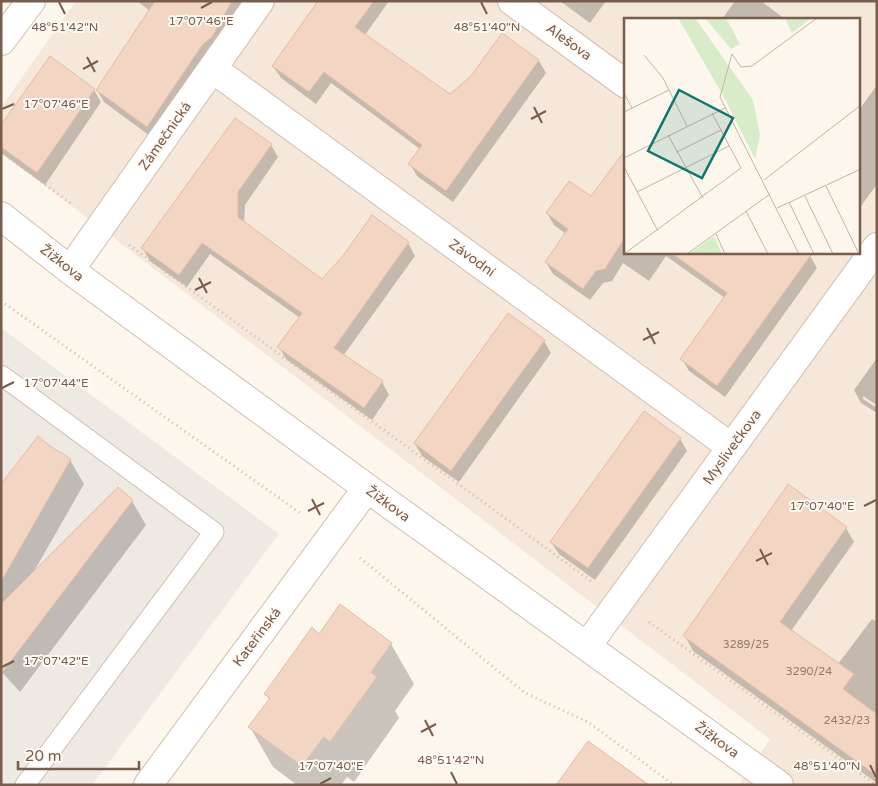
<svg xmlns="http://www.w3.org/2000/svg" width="878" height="786" font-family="'Varela Round',sans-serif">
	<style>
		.residential { fill: #f5e8da; fill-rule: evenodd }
		.industrial { fill: #efe9e4 }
		.shadow { fill: #0003 }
		.building { fill: #f3d5c3; stroke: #e6bba3 }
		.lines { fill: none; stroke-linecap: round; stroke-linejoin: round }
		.service-casing { stroke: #d1beb0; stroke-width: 21 }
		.minor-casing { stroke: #d1beb0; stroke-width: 30 }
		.path { stroke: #d9b8a5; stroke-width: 3; stroke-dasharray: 1 4; stroke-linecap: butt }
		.service { stroke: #fff; stroke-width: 19 }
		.minor { stroke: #fff; stroke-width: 28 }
		.ticks { fill: none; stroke: #7a5c4d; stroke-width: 2 }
		.labels { text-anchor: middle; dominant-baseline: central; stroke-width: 4; stroke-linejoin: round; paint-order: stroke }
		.number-label { font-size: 11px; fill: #987a6a }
		.street-label { font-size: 14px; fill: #7a5c4d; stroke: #fffaf3 }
		.inset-road { fill: none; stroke: #c5b3a7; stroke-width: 1 }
		.view { fill: #0f766e; fill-opacity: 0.15; stroke: #0f766e; stroke-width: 2.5 }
		.inset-edge { fill: none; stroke: #7a5c4d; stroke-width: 2.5 }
		.ticks-label { font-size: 12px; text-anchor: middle; fill: #7a5c4d; stroke: #fffaf3; stroke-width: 4; stroke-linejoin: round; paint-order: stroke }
	</style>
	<rect width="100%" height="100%" fill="#fdf6ec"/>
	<path class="residential" d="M76 1H877V785H739L770 739 1 152V107ZM626 19H859V252H626Z"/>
	<path class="industrial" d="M1 328 279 534 92 785H1Z"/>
	<g class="shadow">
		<path d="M137 1H243L154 139 104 102 97 90 150 11Z"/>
		<path d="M320 1H389L365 35 450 95 472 77 502 35 539 61 546 73 453 202 417 176 410 164 420 149 331 83 316 104 281 78 273 66Z"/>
		<path d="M560 1H606L590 23Z"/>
		<path d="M735 1H761L785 19H722Z"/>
		<path d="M51 58 94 90 101 102 45 185 1 153V127Z"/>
		<path d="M877 85V184L859 209V110Z"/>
		<path d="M236 119 271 145 278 157 245 205 244 224 322 281 408 243 415 256 343 356 382 382 389 395 372 420 286 359 279 347 300 318 210 254 187 287 150 261 143 249Z"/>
		<path d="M626 151V252H730L810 256 817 268 725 397 689 371 682 359 725 298 666 256 649 281 623 263 612 281 603 283 590 300 553 274 546 262 566 234 554 225 547 213 592 198Z"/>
		<path d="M544 341 551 353 459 482 422 456 415 444Z"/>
		<path d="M877 358V405L863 396V399L877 408V413L861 403 854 390Z"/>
		<path d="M644 413 680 439 687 451 595 580 559 554 551 542Z"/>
		<path d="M70 460 84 484 33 573 118 489 132 501 146 525 20 692 1 671V487Z"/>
		<path d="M846 528 854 542 791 631 838 664 872 619 877 622V783L693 651 685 636Z"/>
		<path d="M320 635 391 644 414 684 395 711 399 718 354 782 347 777 341 785H297L273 767 250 727 270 701 266 694Z"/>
	</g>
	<g class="building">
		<path d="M155 1H232L212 37 203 44 147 127 96 90Z"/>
		<path d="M318 1H374L355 27 450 94 471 76 502 33 539 60 446 191 408 164 422 145 324 72 309 92 272 66Z"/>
		<path d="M50 56 95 89 37 173 1 147V125Z"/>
		<path d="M235 118 272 144 238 192V217L322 279 342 257 372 215 409 242 334 348 383 381 364 408 277 347 302 313 202 243 179 275 141 248Z"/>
		<path d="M626 149V236L605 269 596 271 583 289 545 262 568 229 546 213 569 181 591 196Z"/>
		<path d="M670 252H813L717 386 680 359 727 293Z"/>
		<path d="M508 313 545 340 451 471 414 443Z"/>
		<path d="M644 411 681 438 588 568 550 542Z"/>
		<path d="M38 436 50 446 71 459 1 582V484Z"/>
		<path d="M788 484 847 527 780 622 854 674 843 689 877 714V776L683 636Z"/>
		<path d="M118 487 133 500 1 674V604Z"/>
		<path d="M340 604 392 643 371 672 377 677 330 742 324 737 302 766 248 727 270 698 264 694 312 627 319 634Z"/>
		<path d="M588 741 649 785H556Z"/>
	</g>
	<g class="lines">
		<g class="service-casing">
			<path id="service" d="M1 375 214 532 25 785"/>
		</g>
		<g class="minor-casing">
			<g id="minor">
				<path d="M512 1 626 84"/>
				<path d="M1 41 31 1"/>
				<path d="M213 69 731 447"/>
				<path d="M1 216 70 270 367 488 779 785"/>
				<path d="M70 270 260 1"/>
				<path d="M587 646 877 247"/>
				<path d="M148 785 367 488"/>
			</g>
		</g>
		<g class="path">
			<path d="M1 152 73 205"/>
			<path d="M129 245 483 502 591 581"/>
			<path d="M1 301 303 515"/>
			<path d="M360 558 525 693 588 722 674 785"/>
			<path d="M649 622 876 785"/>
		</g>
		<use href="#service" class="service"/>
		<use href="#minor" class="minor"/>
	</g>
	<path class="ticks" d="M59 2 65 14M481 2 487 14M201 8 212 2M87 57 95 72M83 69 98 61M534 107 542 123M2 109 14 104M531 119 546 111M199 278 207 293M195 290 211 282M647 328 655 344M643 340 659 332M2 388 14 382M312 499 320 515M864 506 876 500M308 511 324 503M760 549 768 565M756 561 772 553M2 667 14 661M425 720 433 736M421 732 436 724M870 765 876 777M451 772 457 784M320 784 331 778"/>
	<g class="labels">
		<g class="number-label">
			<text x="746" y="644">3289/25</text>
			<text x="809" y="671">3290/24</text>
			<text x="847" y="720">2432/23</text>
		</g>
		<g class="street-label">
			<text transform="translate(569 42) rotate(36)">Alešova</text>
			<text transform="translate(165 136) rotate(-55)">Zámečnická</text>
			<text transform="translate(472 258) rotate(36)">Závodní</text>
			<text transform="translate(62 263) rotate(38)">Žižkova</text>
			<text transform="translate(732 447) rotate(-54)">Myslivečkova</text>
			<text transform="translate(388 504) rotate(36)">Žižkova</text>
			<text transform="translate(257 637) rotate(-53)">Kateřinská</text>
			<text transform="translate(717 740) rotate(36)">Žižkova</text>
		</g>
	</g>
	<g transform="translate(624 18)">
		<rect width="236" height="236" fill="#fdf6ec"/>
		<path d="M54 0H71L129 82 136 117 131 141 100 79ZM81 0H105L103 2 116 26 107 31ZM161 0H186V1L168 15ZM90 218 98 236H65Z" fill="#d8ecc9"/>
		<path class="inset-road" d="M20 37 39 60 63 108M0 75 8 90M0 94 45 72M44 117 79 180M53 134 97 112M0 140 101 90M0 149 34 213M140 162 237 87M202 168 235 236M13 174 105 128M181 178 209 236M165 184 190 236M153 190 237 151M122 193 144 236M92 216 101 236M0 236 117 150 88 95M63 236 146 176M175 236 96 79 108 36 117 49 128 48 193 0"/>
		<path class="view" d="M55 72 109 100 78 160 24 133Z"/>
		<rect width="236" height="236" class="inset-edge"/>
	</g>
	<g class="ticks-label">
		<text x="201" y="25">17°07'46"E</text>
		<text x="65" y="31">48°51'42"N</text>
		<text x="487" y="31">48°51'40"N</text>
		<text x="56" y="108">17°07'46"E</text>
		<text x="56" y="387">17°07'44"E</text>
		<text x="822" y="510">17°07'40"E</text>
		<text x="56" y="665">17°07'42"E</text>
		<text x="451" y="764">48°51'42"N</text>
		<text x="331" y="770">17°07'40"E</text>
		<text x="827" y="770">48°51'40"N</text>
	</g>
	<rect width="878" height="786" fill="none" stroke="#7a5c4d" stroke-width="5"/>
	<path d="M18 761v8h121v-8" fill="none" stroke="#7a5c4d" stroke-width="2.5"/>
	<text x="25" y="761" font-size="15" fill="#7a5c4d" stroke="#fffaf3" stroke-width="4" paint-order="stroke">20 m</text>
</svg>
